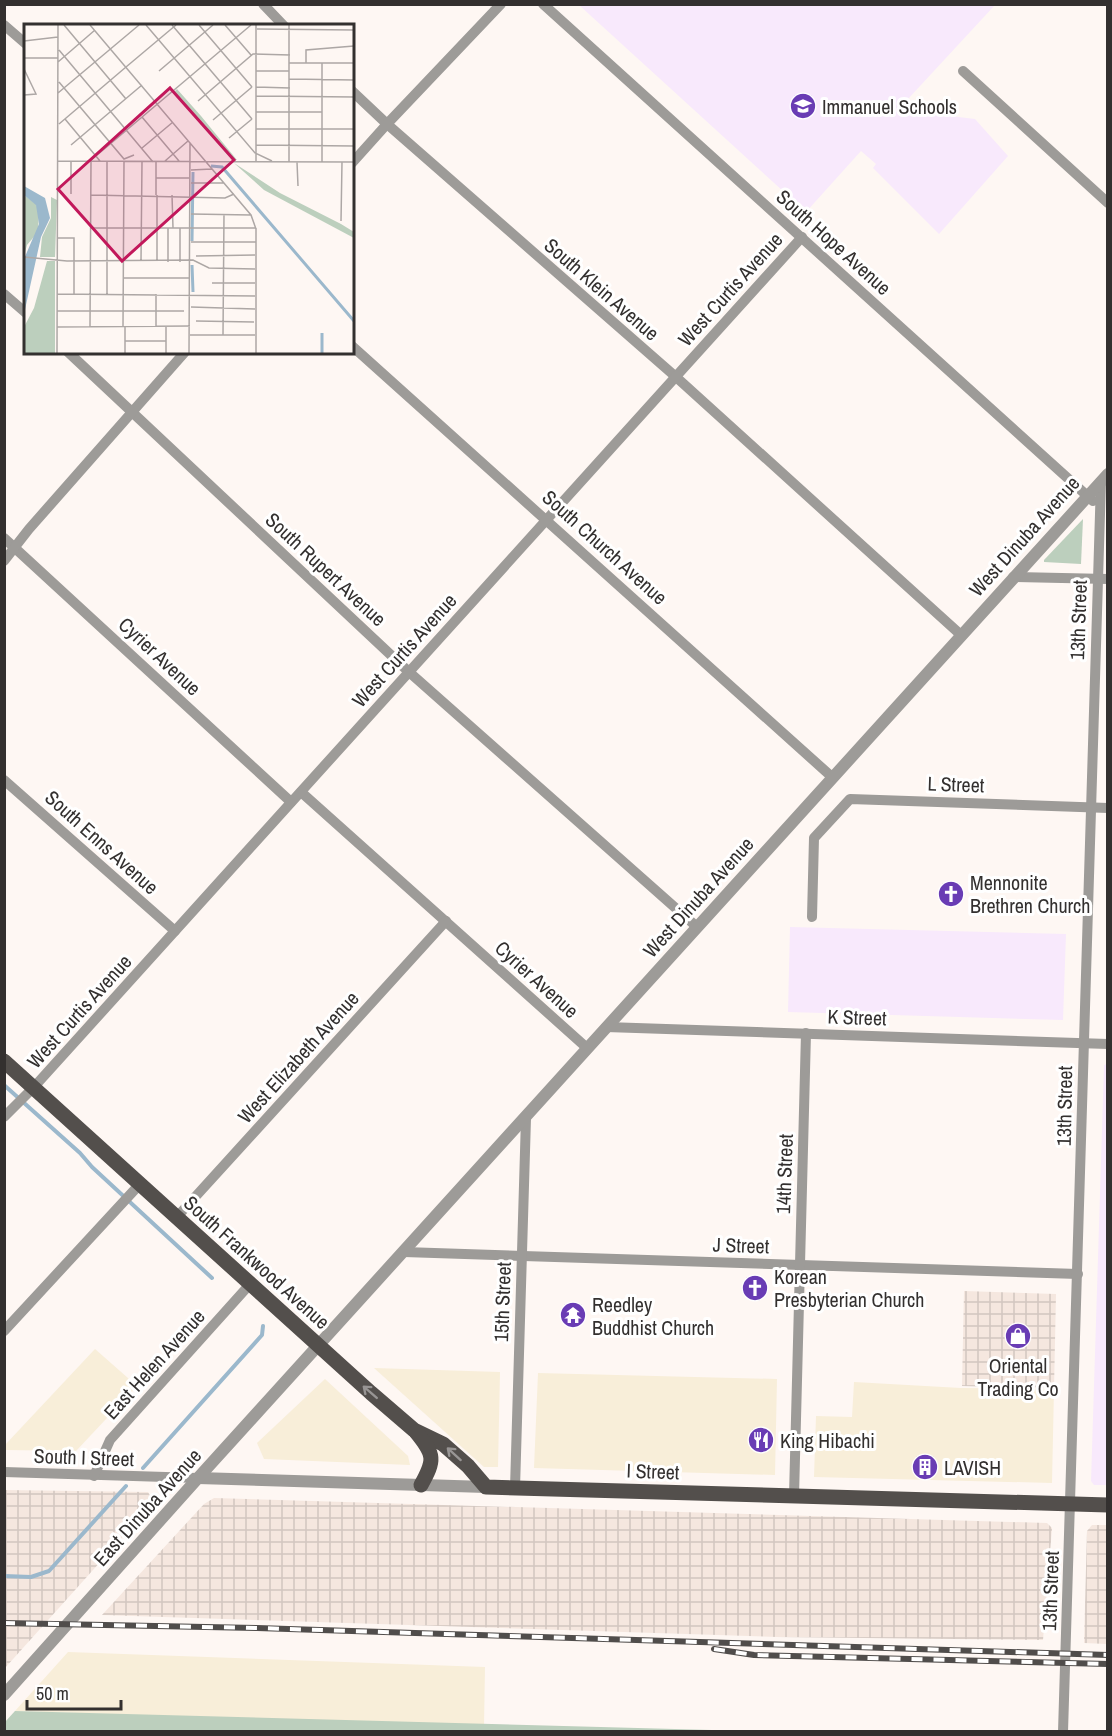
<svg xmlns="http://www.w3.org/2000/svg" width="1112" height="1736" font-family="'Archivo Narrow',sans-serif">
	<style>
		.commercial { fill: #f8eed9 }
		.industrial { fill: url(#industrial-grid) }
		.education { fill: #f8e9fc }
		.park { fill: #bccfbd }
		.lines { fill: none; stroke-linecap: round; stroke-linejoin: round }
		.stream { stroke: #9bb8cc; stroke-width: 4 }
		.minor { stroke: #9d9b98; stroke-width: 10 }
		.tertiary { stroke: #9d9b98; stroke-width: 12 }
		.primary { stroke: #534f4c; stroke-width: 15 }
		.rail-casing { stroke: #504d4b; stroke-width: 6 }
		.rail { stroke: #fff; stroke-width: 4; stroke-dasharray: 11; stroke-linecap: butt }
		.oneway { stroke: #989594 }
		.labels { text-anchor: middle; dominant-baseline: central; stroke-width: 6; stroke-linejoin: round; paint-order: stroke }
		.poi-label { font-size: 20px; fill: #33302f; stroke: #fff; text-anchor: start }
		.street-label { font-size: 20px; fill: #33302f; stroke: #fff }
		.inset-river { fill: none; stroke: #9bb8cc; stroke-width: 3 }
		.inset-road { fill: none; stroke: #ada7a5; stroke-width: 1.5 }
		.view { fill: #c2185b; fill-opacity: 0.15; stroke: #c2185b; stroke-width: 3 }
		.inset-edge { fill: none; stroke: #33302f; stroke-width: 3 }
	</style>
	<defs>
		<pattern id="industrial-grid" width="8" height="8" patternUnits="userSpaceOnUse" patternTransform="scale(1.5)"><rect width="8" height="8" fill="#f5e7df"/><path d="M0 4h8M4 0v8" fill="none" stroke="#d2c6c0"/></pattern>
	</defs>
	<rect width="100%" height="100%" fill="#fef7f3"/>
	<g class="commercial">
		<path d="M95 1349 137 1386 76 1451 5 1450V1445Z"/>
		<path d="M374 1368 500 1372 498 1467H484Z"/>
		<path d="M538 1373 777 1379 775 1475 534 1468Z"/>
		<path d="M325 1379 408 1456 410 1465 264 1459 257 1443Z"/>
		<path d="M854 1382 961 1388 1054 1389 1052 1483 814 1477 816 1416 852 1417Z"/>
		<path d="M68 1652 485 1667 484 1726 15 1711Z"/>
	</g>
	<g class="industrial">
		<path d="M964 1291 1056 1294 1054 1389 962 1386Z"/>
		<path d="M5 1490 148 1492 152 1499 146 1511 5 1668Z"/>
		<path d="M214 1498 1047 1523 1052 1528 1043 1640 777 1637 102 1615 204 1504Z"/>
		<path d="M1092 1525H1107V1644L1084 1643 1087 1531Z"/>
	</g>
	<g class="education">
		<path d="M579 5H995L908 99 922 112 932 102 950 116 975 119 1008 156 939 234 873 168 876 164 861 151 806 212Z"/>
		<path d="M790 927 1066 934 1063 1020 788 1012Z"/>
		<path d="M1107 1064 1108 1485H1094L1091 1481 1104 1065Z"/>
	</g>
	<g class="park">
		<path d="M1083 519 1081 564 1044 562V560Z"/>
		<path d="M15 1711 749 1731H5V1722Z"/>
	</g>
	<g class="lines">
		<g class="stream">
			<path d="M4 1085 80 1153 92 1167 212 1278"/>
			<path d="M143 1468 262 1335 263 1326"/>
			<path d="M4 1576 31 1577 49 1571 126 1486"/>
		</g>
		<g class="minor">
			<path d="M263 4 284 26"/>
			<path d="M543 4 1093 501"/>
			<path d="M4 25 26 44"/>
			<path d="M963 71 1108 203"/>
			<path d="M352 91 387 124 676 377 961 635"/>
			<path d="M352 163 387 124 501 4"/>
			<path d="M4 294 26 313"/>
			<path d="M352 346 832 777"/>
			<path d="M68 352 409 672 697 927"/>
			<path d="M4 538 291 802"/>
			<path d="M4 561 29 529 185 352"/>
			<path d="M1013 577 1108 579"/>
			<path d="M4 780 175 931"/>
			<path d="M301 792 587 1048"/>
			<path d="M812 917 814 838 850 799 1108 808"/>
			<path d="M606 1027 1108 1044"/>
			<path d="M4 1117 34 1087 802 237"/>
			<path d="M176 1218 446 921"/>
			<path d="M404 1252 1078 1274"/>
			<path d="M4 1331 139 1185"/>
			<path d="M4 1472 198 1478"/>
			<path d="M94 1476 110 1440 251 1283"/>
			<path d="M515 1488 526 1118"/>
			<path d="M794 1496 806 1033"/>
			<path d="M1063 1732 1101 481"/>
		</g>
		<g class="tertiary">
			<path d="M198 1478 486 1487"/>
			<path d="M4 1695 198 1478 1108 474"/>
		</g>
		<g class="primary">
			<path d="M4 1061 371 1393 414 1430 443 1444 468 1466 486 1487 1108 1505"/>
			<path d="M416 1432C435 1455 435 1460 421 1485"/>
		</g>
		<g class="rail-casing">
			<g id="rail">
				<path d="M4 1623 257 1628 1108 1655"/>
				<path d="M714 1649 754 1655 1108 1664"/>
			</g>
		</g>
		<use href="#rail" class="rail"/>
	</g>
	<defs><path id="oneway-shaft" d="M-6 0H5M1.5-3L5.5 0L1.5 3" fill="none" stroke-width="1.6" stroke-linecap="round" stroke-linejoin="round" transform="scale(1.5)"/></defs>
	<g class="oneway">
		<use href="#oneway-shaft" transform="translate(370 1392) rotate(-139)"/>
		<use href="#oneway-shaft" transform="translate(454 1454) rotate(-138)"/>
	</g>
	<defs>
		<g id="school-disc" transform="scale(1.35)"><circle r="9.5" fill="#693cb4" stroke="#fff"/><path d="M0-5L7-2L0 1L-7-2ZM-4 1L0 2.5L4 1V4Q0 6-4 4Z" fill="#fff"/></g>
		<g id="church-disc" transform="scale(1.35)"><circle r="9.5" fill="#693cb4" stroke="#fff"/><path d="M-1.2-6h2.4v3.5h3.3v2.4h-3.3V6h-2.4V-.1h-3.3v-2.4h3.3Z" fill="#fff"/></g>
		<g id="temple-disc" transform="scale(1.35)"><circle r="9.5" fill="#693cb4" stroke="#fff"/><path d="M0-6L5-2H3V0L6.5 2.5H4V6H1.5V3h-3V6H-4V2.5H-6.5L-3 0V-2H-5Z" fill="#fff"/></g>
		<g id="shop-disc" transform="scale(1.35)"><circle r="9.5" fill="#693cb4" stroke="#fff"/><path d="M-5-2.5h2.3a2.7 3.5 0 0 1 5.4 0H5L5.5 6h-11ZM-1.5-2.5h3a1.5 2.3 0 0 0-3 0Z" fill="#fff"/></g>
		<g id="restaurant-disc" transform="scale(1.35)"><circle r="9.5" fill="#693cb4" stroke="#fff"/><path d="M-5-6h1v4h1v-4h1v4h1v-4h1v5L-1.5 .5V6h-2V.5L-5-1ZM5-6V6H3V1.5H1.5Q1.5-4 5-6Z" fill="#fff"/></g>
		<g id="building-disc" transform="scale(1.35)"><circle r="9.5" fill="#693cb4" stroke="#fff"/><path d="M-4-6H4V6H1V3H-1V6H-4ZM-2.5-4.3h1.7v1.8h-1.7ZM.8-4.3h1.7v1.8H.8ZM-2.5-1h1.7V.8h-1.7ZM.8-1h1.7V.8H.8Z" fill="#fff"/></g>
	</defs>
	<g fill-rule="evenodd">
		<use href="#school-disc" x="803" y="106"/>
		<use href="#church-disc" x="951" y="894"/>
		<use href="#church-disc" x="755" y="1288"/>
		<use href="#temple-disc" x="573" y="1315"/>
		<use href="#shop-disc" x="1018" y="1336"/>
		<use href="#restaurant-disc" x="761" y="1440"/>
		<use href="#building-disc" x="925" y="1467"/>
	</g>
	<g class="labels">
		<g class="poi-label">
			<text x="822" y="106">Immanuel Schools</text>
			<text x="970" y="882">Mennonite<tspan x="970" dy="23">Brethren Church</tspan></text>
			<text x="774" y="1276">Korean<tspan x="774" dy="23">Presbyterian Church</tspan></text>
			<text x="592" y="1304">Reedley<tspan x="592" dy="23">Buddhist Church</tspan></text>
			<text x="1018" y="1365" text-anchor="middle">Oriental<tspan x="1018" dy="23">Trading Co</tspan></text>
			<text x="780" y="1440">King Hibachi</text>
			<text x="944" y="1467">LAVISH</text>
		</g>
		<g class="street-label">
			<text transform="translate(834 242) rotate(42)">South Hope Avenue</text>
			<text transform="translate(602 289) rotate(41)">South Klein Avenue</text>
			<text transform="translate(730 289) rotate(-48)">West Curtis Avenue</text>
			<text transform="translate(1024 536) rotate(-48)">West Dinuba Avenue</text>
			<text transform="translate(605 547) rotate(42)">South Church Avenue</text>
			<text transform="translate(326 569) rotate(43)">South Rupert Avenue</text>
			<text transform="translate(1078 620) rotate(-88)">13th Street</text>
			<text transform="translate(404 650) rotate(-48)">West Curtis Avenue</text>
			<text transform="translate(160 656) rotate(43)">Cyrier Avenue</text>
			<text transform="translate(956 784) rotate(2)">L Street</text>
			<text transform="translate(102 842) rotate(42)">South Enns Avenue</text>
			<text transform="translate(698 897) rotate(-48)">West Dinuba Avenue</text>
			<text transform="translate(537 979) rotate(42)">Cyrier Avenue</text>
			<text transform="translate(79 1011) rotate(-48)">West Curtis Avenue</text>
			<text transform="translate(857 1017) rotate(2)">K Street</text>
			<text transform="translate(298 1057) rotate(-48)">West Elizabeth Avenue</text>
			<text transform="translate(1064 1106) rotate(-89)">13th Street</text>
			<text transform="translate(784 1174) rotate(-88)">14th Street</text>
			<text transform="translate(741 1245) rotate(2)">J Street</text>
			<text transform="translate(257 1262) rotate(42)">South Frankwood Avenue</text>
			<text transform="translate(502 1302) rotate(-88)">15th Street</text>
			<text transform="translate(154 1364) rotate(-48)">East Helen Avenue</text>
			<text transform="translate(84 1457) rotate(2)">South I Street</text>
			<text transform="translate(653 1471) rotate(2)">I Street</text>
			<text transform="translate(147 1507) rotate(-48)">East Dinuba Avenue</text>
			<text transform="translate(1050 1591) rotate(-88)">13th Street</text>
		</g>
	</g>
	<g transform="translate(24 24)">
		<rect width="330" height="330" fill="#fef7f3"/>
		<path d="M23 237H31V329H0V303L10 284Z" fill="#bccfbd"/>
		<path d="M153 65 177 92 213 136H208L150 68ZM210 139 256 169 317 200 330 208V214L240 166ZM0 171 12 180 15 188 14 208 3 221 0 232ZM27 173 33 176 31 233H16L18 213 27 194Z" fill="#bccfbd"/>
		<path d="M0 162 21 174 26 194 17 213 0 290V235L15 200 12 181 0 171Z" fill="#9bb8cc"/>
		<path class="inset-river" d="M187 142 198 143 330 297M168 217 169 148M168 241 169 268M298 329V309"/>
		<path class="inset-road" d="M40 1 102 75M66 1 166 119 165 329M122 1 231 129 248 137M148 1 228 95M175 1 228 63M201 1 227 31M232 1V138M265 1V138M233 5 330 6M0 17 34 13M35 26 129 138M0 34H34M34 38 71 6M265 39H330M282 39V26L330 22M102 43 152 1M0 45 12 70 0 71M135 47 189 1M232 47H265M265 55 330 56M35 58 100 135 110 131M232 63 266 64M34 69 115 1M232 72 330 73M174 77 229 30 266 31M232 88H298M118 93 155 137M41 95 76 137M189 96 228 63M35 100 102 43M232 105H330M205 114 228 95M166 119 227 191 232 205M47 121 118 61M232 121 330 122M118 124 149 98M34 137 330 138M66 137 227 1M141 137 164 117M132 138V171M273 138 274 162M298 138V39M167 146 188 145M132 154H165M167 159H200M47 170V137M67 171 201 174 210 170M133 171V237M148 171 149 204M167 190 227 191M317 197 318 138M67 204H232M232 204V329M34 214H50V270M167 218H232M172 232 231 231M0 233 43 237 169 236 185 244 231 245M117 237 118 138M144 238V204M156 238V204M99 254H165M188 259H231M33 270 231 272M83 271V138M167 283 231 285M33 287H160M172 297 230 298M33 303 166 302M66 303 67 138M99 303 100 138M132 303V270M142 303V329M166 311H231M199 311 200 190M101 317H142M33 329 34 1M101 329V303"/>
		<path class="view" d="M146 64 210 136 98 237 34 165Z"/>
		<rect width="330" height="330" class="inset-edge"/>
	</g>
	<rect width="1112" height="1736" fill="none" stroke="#33302f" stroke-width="12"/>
	<path d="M27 1700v9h94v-9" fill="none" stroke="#33302f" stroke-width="3"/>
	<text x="36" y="1700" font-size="18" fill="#33302f" stroke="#ffffff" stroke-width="4.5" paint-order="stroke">50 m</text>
</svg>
